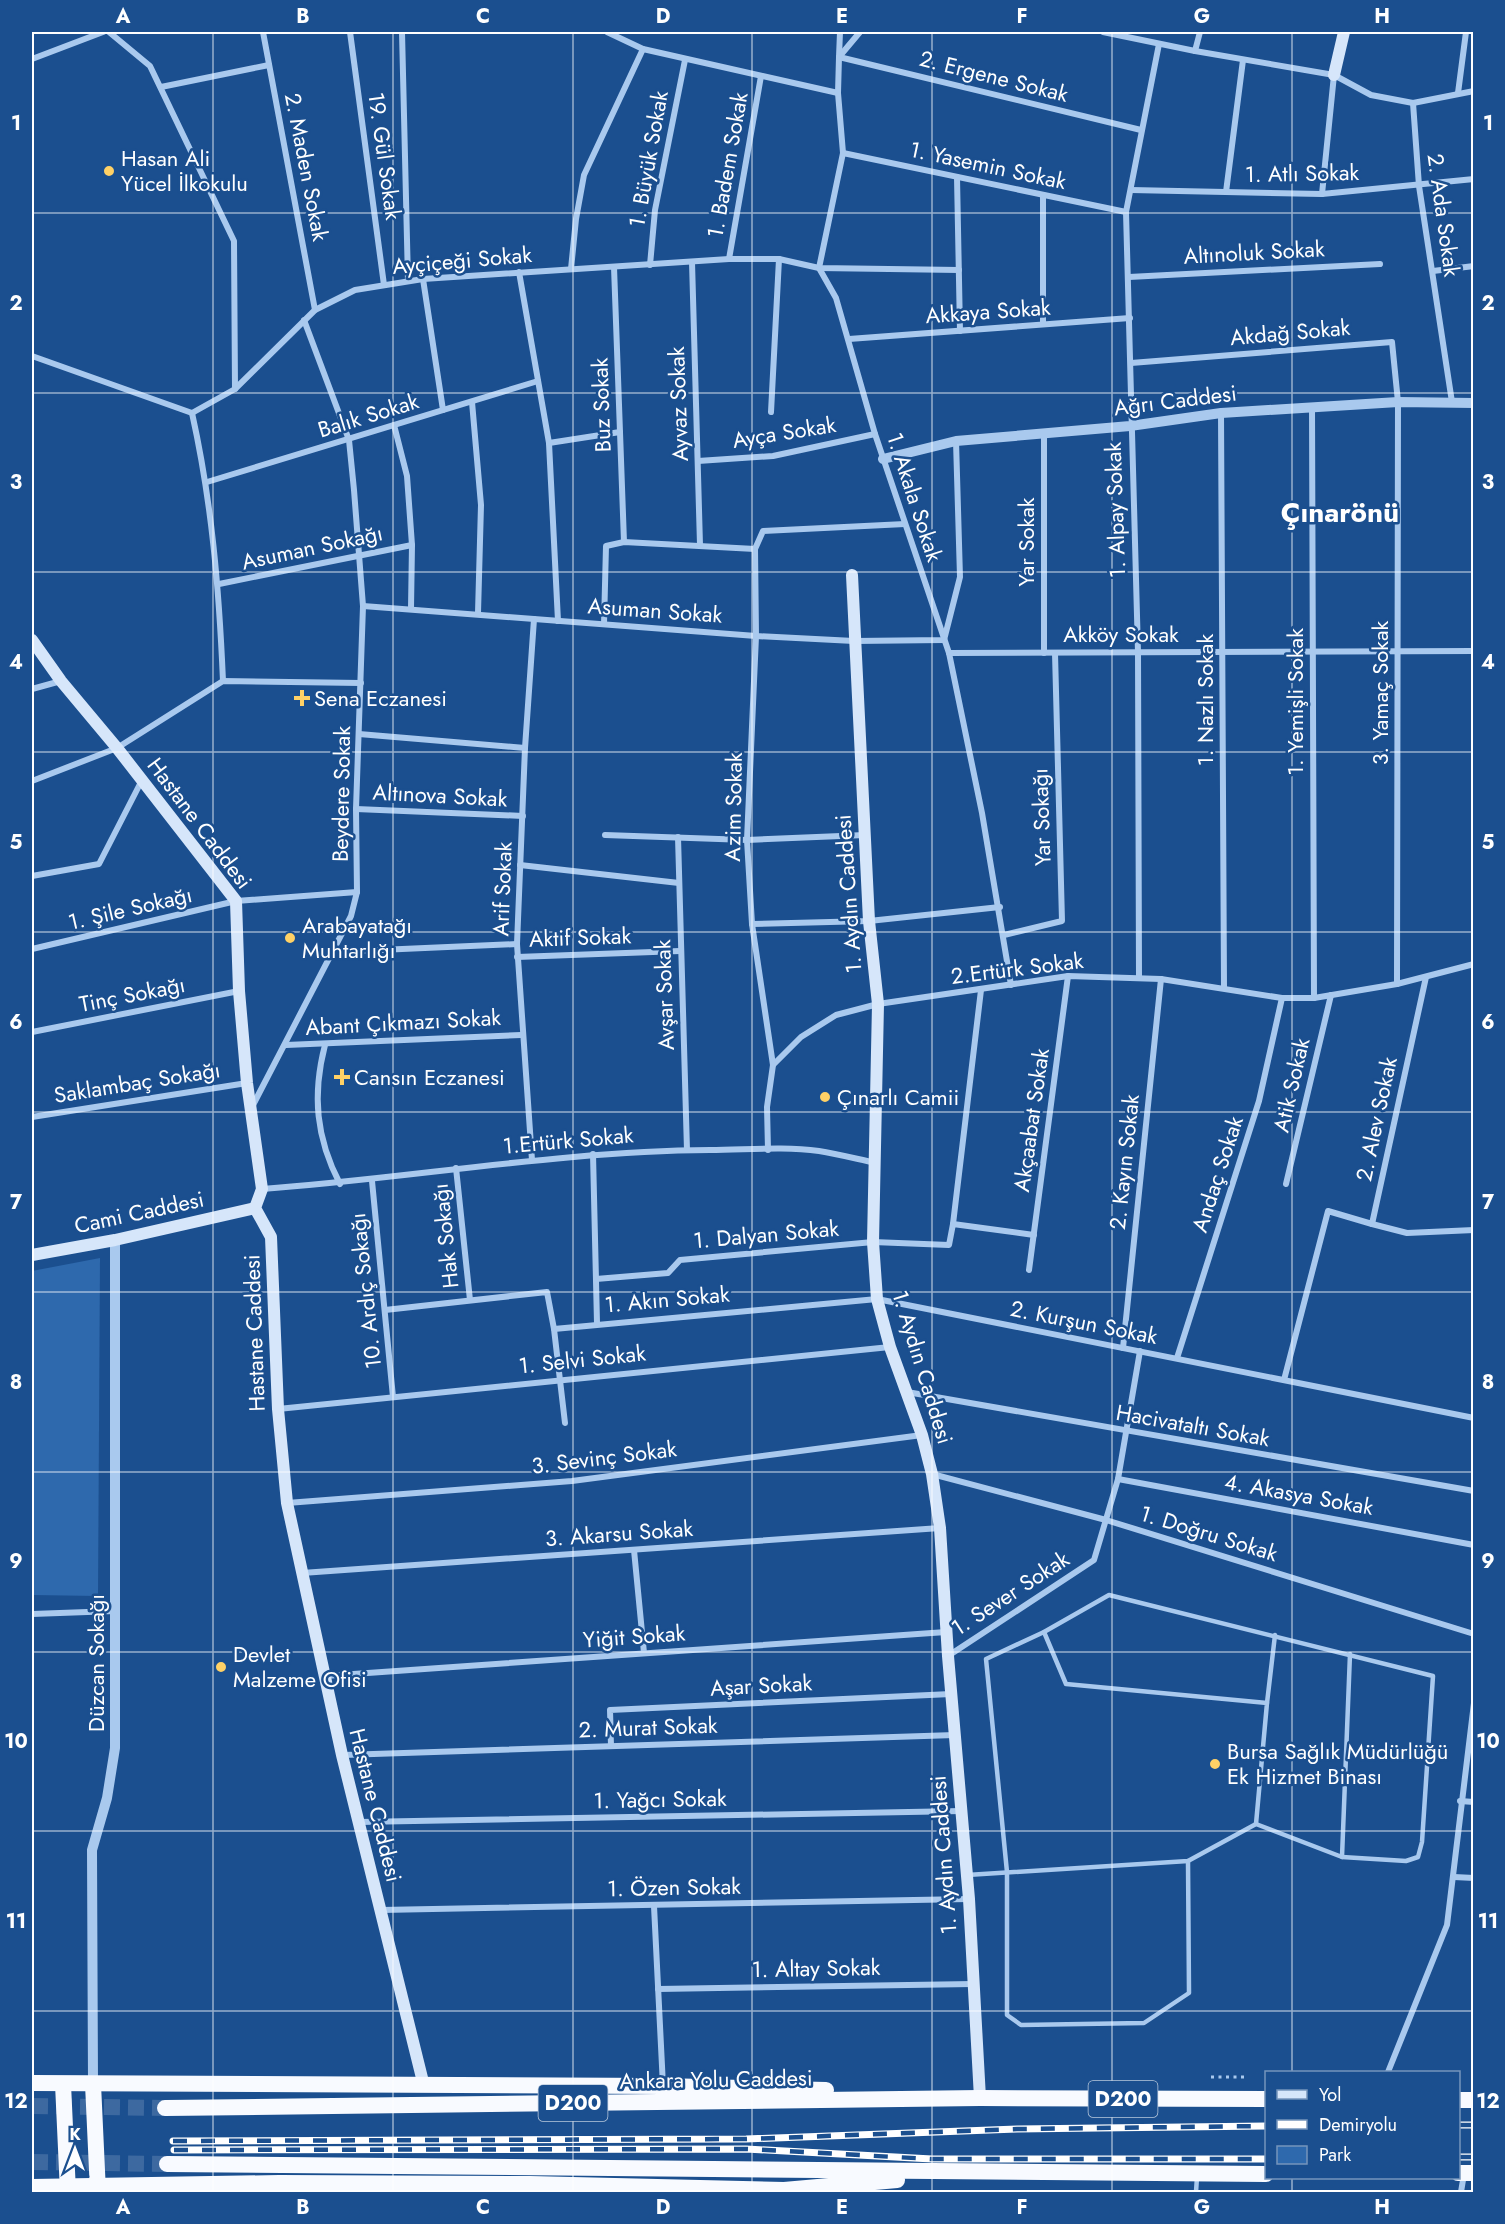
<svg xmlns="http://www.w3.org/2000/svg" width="1505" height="2224" font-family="Jost,sans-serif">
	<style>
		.green { fill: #2e69ad }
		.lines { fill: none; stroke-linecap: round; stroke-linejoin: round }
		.trunk-tunnel { stroke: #3d69a0; stroke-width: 16; stroke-dasharray: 16 8; stroke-linecap: butt }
		.path { stroke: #a9c9ee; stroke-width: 3; stroke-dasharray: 3 4.5; stroke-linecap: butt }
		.service { stroke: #a9c9ee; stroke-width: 4.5 }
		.minor { stroke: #a9c9ee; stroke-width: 6 }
		.tertiary { stroke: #a9c9ee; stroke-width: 10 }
		.secondary { stroke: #d6e6fa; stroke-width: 12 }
		.trunk { stroke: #f8faff; stroke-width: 16 }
		.rail-casing { stroke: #fff; stroke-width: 7 }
		.rail { stroke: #1b4f8f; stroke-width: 4.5; stroke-dasharray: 14; stroke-linecap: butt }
		.grid { fill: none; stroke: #fff; stroke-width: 1.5; stroke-opacity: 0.55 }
		.poi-dot { fill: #ffd166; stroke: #1b4f8f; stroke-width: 2 }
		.labels { text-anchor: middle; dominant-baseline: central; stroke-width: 5; stroke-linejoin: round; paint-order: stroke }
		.shield { fill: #1b4f8f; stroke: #bbcadd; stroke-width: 1.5 }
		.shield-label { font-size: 21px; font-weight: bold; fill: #fff }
		.street-label { font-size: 22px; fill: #fff; stroke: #1b4f8f }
		.poi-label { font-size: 22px; fill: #fff; stroke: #1b4f8f; text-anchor: start }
		.district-label { font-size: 28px; font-weight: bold; fill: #fff; stroke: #1b4f8f }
		.neatline { fill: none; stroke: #fff; stroke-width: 2 }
		.grid-label { font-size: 20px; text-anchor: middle; font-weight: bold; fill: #fff }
	</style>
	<rect width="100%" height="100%" fill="#1b4f8f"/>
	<path class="green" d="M100 1258 98 1596 32 1595V1271Z"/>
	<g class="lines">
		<g class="trunk-tunnel">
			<path d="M32 2106 165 2108"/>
			<path d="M32 2162 167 2164"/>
		</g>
		<path class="path" d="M1211 2077H1245"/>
		<g class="service">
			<path d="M1044 1632 1066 1684 1267 1703 1256 1824"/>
			<path d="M1267 1703 1275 1635"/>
			<path d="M1188 1861 1189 1993 1144 2023 1021 2025 1007 2015V1872L986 1659 1044 1632 1109 1595 1433 1676 1422 1842 1418 1857 1406 1861 1342 1857"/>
			<path d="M967 1875 1188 1861 1256 1824 1342 1857 1350 1654"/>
			<path d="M1196 2192 1197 2177"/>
		</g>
		<g class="minor">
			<path d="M109 32 150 66 234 241 235 389"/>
			<path d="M263 32 315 310"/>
			<path d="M350 32 384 285"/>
			<path d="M402 32 408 281"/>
			<path d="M607 32 643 49 838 93"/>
			<path d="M840 32 839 57 1141 130"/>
			<path d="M860 32 839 57 838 93 843 153 819 268 836 298 875 434 949 653 982 813 1011 985"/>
			<path d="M1103 32 1195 51 1334 75 1371 95 1413 103 1474 91"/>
			<path d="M1195 51 1200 32"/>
			<path d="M32 59 103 32"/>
			<path d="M161 87 269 65"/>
			<path d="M1458 93 1466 32"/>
			<path d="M1413 103 1419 186 1452 402"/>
			<path d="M843 153 1126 212"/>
			<path d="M957 177 960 331"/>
			<path d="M1131 190 1322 194 1474 179"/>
			<path d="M1226 192 1243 60"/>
			<path d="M1322 194 1334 75"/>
			<path d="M1043 195V324"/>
			<path d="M729 259 761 76"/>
			<path d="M692 262 700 545"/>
			<path d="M650 265 655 210 685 60"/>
			<path d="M614 267 624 542"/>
			<path d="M571 269 576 219 584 175 643 49"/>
			<path d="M1433 271 1474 266"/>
			<path d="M519 272 549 443 558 621"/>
			<path d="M1129 277 1380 264"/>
			<path d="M423 279 443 410"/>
			<path d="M849 339 1130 318"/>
			<path d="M32 356 192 413"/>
			<path d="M1131 363 1392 342 1398 402 1397 984"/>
			<path d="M472 402 481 505 478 613"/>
			<path d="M1312 407 1314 998"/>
			<path d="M771 412 779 259"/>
			<path d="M192 413 235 389 315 310 355 290 423 279 729 259H779L819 268 959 270"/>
			<path d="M192 413C212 503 219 589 223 681"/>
			<path d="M1221 413 1224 987"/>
			<path d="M394 425 407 476 412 545 411 608"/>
			<path d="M1044 432V653"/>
			<path d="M549 443 620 432"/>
			<path d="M698 461 773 456 875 434"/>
			<path d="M207 482 538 381"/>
			<path d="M755 549 756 636 747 840 752 924 773 1065"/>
			<path d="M219 584 412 545"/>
			<path d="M363 606 756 636 854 641 944 640 960 577 956 441"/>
			<path d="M604 624 606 546 624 542 755 549 763 531 905 524"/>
			<path d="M949 653 1474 651"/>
			<path d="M32 689 61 681"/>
			<path d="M359 734 525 748"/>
			<path d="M32 781 117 748 223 681 361 683"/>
			<path d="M356 809 523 816"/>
			<path d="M605 835 747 840 865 835"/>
			<path d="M678 837 687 1150"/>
			<path d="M520 865 679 883"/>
			<path d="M32 876 99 864 142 780"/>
			<path d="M752 924 869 921 1000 907"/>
			<path d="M1004 935 1062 921 1055 653"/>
			<path d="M32 949 236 901 357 892"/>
			<path d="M334 952 517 944"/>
			<path d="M517 957 680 951"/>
			<path d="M1139 977 1138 652 1126 212 1159 44"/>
			<path d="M32 1032 239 991"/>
			<path d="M286 1045 521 1035"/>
			<path d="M325 1045C312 1095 316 1138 340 1184"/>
			<path d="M252 1107 351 916 357 892 356 809 363 606 354 490 349 440 304 320"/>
			<path d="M32 1117 247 1083"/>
			<path d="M768 1150 767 1107 773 1065 801 1037 836 1015 878 1004 1068 976 1161 979 1282 998H1314L1397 984 1474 964"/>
			<path d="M593 1154 597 1323"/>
			<path d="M532 1160 517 944 525 748 534 619"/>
			<path d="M456 1168 470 1300"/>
			<path d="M372 1181 393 1397"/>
			<path d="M1286 1184 1331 995"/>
			<path d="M262 1189C412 1178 559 1151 710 1150 745 1150 783 1146 819 1151 838 1154 857 1159 876 1163"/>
			<path d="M953 1224 981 990"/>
			<path d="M1372 1224 1407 1233 1474 1230"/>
			<path d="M1029 1270 1068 976"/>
			<path d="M596 1279 668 1273 680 1260 873 1242 949 1245 953 1224 1034 1235"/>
			<path d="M385 1310 547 1292 554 1329"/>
			<path d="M1123 1348 1161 979"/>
			<path d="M1177 1358 1259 1101 1282 998"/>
			<path d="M1284 1380 1328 1211 1372 1224 1426 977"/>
			<path d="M907 1392 1474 1491"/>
			<path d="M278 1409 890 1347"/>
			<path d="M565 1423 554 1329 877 1299 1474 1418"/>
			<path d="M932 1474 1106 1520 1474 1634"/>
			<path d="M1118 1479 1474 1545"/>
			<path d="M287 1503 572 1481 922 1435"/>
			<path d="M634 1550 644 1653"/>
			<path d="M302 1573 940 1528"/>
			<path d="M32 1614 115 1611"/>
			<path d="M948 1656 1094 1560 1118 1479 1140 1351"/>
			<path d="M325 1676 946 1632"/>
			<path d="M611 1746 610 1710 951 1694"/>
			<path d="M343 1755 955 1735"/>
			<path d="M1460 1801 1474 1802"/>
			<path d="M359 1822 962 1811"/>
			<path d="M1454 1877 1474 1878"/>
			<path d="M654 1906 663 2086"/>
			<path d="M381 1910 969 1899"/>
			<path d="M658 1989 973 1984"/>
			<path d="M1388 2072 1447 1925 1474 1703"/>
			<path d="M1461 2192 1464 2174"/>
		</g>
		<g class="tertiary">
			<path d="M883 459 956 441 1130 426 1221 413 1398 402 1474 403"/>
			<path d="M93 2084 92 1850 107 1798 115 1748V1240"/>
		</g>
		<g class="secondary">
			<path d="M1334 75 1344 32"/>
			<path d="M852 575 869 921 878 1004 873 1242 877 1299 890 1347 922 1435 932 1474 940 1528 948 1656 969 1899 980 2098"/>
			<path d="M32 640 61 681 117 748 236 901 239 991 247 1083 262 1189 255 1208 271 1237 278 1409 287 1503 342 1755 424 2086"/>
			<path d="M32 1255 115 1240 255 1208"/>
		</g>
		<g class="trunk">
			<path d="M32 2083 663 2086 826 2090"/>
			<path d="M63 2084 68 2192"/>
			<path d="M93 2084 98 2192"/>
			<path d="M1458 2100H1474"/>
			<path d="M165 2108 980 2098 1266 2099"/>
			<path d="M167 2164 1266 2174"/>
			<path d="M1458 2173H1474"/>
			<path d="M32 2187 279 2183 530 2184 784 2190 897 2180"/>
		</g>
		<g class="rail-casing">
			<g id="rail">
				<path d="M1458 2125H1474"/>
				<path d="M173 2141 746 2139 1017 2129 1266 2126"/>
				<path d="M174 2150 746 2149 932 2159H1266"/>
				<path d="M1458 2157H1474"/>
			</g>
		</g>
		<use href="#rail" class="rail"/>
	</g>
	<path class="grid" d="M213 32V2192M393 32V2192M573 32V2192M752 32V2192M932 32V2192M1112 32V2192M1292 32V2072M32 213H1474M32 393H1474M32 572H1474M32 752H1474M32 932H1474M32 1112H1474M32 1292H1474M32 1472H1474M32 1652H1474M32 1831H1474M32 2011H1474M1292 2178V2192"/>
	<g class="poi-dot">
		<circle cx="109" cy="171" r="6"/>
		<path d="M299 689h6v6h6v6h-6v6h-6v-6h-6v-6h6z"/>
		<circle cx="290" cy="938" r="6"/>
		<path d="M339 1068h6v6h6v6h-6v6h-6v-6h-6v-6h6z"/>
		<circle cx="825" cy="1097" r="6"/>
		<circle cx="221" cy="1667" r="6"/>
		<circle cx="1215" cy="1764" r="6"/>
	</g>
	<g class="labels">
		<g class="shield">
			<rect x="1088.5" y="2081" width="69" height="36" rx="4.5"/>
			<rect x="538.5" y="2085" width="69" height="36" rx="4.5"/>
		</g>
		<g class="shield-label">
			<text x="1123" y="2099">D200</text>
			<text x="573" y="2103">D200</text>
		</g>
		<g class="street-label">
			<text transform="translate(994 76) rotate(14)">2. Ergene Sokak</text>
			<text transform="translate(385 156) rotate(82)">19. Gül Sokak</text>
			<text transform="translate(648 159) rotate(-80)">1. Büyük Sokak</text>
			<text transform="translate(727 165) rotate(-80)">1. Badem Sokak</text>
			<text transform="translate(988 165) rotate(12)">1. Yasemin Sokak</text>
			<text transform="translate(307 167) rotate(79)">2. Maden Sokak</text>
			<text transform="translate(1302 173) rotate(-1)">1. Atlı Sokak</text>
			<text transform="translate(1444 215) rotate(82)">2. Ada Sokak</text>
			<text transform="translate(1254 252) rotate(-3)">Altınoluk Sokak</text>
			<text transform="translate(462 260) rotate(-5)">Ayçiçeği Sokak</text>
			<text transform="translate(988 311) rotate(-4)">Akkaya Sokak</text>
			<text transform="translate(1290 332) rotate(-5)">Akdağ Sokak</text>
			<text transform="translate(1175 400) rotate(-7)">Ağrı Caddesi</text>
			<text transform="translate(678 404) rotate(-92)">Ayvaz Sokak</text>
			<text transform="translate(601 405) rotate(-92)">Buz Sokak</text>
			<text transform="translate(368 415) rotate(-17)">Balık Sokak</text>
			<text transform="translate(784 432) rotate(-9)">Ayça Sokak</text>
			<text transform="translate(915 497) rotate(72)">1. Akala Sokak</text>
			<text transform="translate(1115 510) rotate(-92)">1. Alpay Sokak</text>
			<text transform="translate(1026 542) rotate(-90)">Yar Sokak</text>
			<text transform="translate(312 547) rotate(-12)">Asuman Sokağı</text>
			<text transform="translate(655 610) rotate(4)">Asuman Sokak</text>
			<text x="1121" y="634">Akköy Sokak</text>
			<text transform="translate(1380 693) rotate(-90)">3. Yamaç Sokak</text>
			<text transform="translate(1205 700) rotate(-90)">1. Nazlı Sokak</text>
			<text transform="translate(1295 702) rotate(-90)">1. Yemişli Sokak</text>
			<text transform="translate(341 794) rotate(-89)">Beydere Sokak</text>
			<text transform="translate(440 795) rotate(3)">Altınova Sokak</text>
			<text transform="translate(733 807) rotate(-89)">Azim Sokak</text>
			<text transform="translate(1041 817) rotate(-92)">Yar Sokağı</text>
			<text transform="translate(200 823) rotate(53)">Hastane Caddesi</text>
			<text transform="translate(502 889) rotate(-88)">Arif Sokak</text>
			<text transform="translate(848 894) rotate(-94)">1. Aydın Caddesi</text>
			<text transform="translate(130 908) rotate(-13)">1. Şile Sokağı</text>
			<text transform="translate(580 937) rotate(-2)">Aktif Sokak</text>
			<text transform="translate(1017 968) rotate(-7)">2.Ertürk Sokak</text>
			<text transform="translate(132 994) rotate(-11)">Tinç Sokağı</text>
			<text transform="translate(664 995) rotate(-92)">Avşar Sokak</text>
			<text transform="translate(403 1022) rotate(-3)">Abant Çıkmazı Sokak</text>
			<text transform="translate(137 1082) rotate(-9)">Saklambaç Sokağı</text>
			<text transform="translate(1291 1085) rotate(-77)">Atik Sokak</text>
			<text transform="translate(1376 1119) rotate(-78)">2. Alev Sokak</text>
			<text transform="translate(1031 1120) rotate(-82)">Akçaabat Sokak</text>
			<text transform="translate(568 1140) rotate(-5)">1.Ertürk Sokak</text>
			<text transform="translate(1124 1162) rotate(-84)">2. Kayın Sokak</text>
			<text transform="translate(1217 1174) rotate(-72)">Andaç Sokak</text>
			<text transform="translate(139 1212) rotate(-12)">Cami Caddesi</text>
			<text transform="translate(766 1234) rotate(-5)">1. Dalyan Sokak</text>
			<text transform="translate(445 1236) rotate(-96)">Hak Sokağı</text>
			<text transform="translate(365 1291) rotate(-96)">10. Ardıç Sokağı</text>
			<text transform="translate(667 1299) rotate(-5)">1. Akın Sokak</text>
			<text transform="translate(1084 1322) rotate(11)">2. Kurşun Sokak</text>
			<text transform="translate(254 1333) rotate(-92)">Hastane Caddesi</text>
			<text transform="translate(582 1359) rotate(-6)">1. Selvi Sokak</text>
			<text transform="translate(923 1367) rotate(73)">1. Aydın Caddesi</text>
			<text transform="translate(1193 1425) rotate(10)">Hacivataltı Sokak</text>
			<text transform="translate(604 1457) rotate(-7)">3. Sevinç Sokak</text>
			<text transform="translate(1299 1494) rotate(10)">4. Akasya Sokak</text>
			<text transform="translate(619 1533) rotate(-4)">3. Akarsu Sokak</text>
			<text transform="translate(1209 1533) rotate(17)">1. Doğru Sokak</text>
			<text transform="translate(1010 1593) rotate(-33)">1. Sever Sokak</text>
			<text transform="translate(634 1636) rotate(-4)">Yiğit Sokak</text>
			<text transform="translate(96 1663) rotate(-90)">Düzcan Sokağı</text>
			<text transform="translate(761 1685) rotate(-3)">Aşar Sokak</text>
			<text transform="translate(648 1727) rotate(-2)">2. Murat Sokak</text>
			<text transform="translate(660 1799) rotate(-1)">1. Yağcı Sokak</text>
			<text transform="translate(376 1805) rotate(76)">Hastane Caddesi</text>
			<text transform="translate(943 1855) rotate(-94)">1. Aydın Caddesi</text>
			<text transform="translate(674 1887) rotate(-1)">1. Özen Sokak</text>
			<text transform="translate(816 1968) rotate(-1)">1. Altay Sokak</text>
			<text transform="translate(716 2079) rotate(-1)">Ankara Yolu Caddesi</text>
		</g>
		<g class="poi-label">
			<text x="121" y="158">Hasan Ali<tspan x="121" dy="25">Yücel İlkokulu</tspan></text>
			<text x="314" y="698">Sena Eczanesi</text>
			<text x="302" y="925">Arabayatağı<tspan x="302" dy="25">Muhtarlığı</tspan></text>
			<text x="354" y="1077">Cansın Eczanesi</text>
			<text x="837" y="1097">Çınarlı Camii</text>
			<text x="233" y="1654">Devlet<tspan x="233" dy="25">Malzeme Ofisi</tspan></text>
			<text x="1227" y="1751">Bursa Sağlık Müdürlüğü<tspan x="1227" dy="25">Ek Hizmet Binası</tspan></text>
		</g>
		<g class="district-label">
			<text x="1340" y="512">Çınarönü</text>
		</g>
	</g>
	<rect width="1505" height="2224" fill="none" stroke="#1b4f8f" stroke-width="66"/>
	<rect x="1265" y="2071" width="195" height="108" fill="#1b4f8f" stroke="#7695bc" stroke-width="1.5"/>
	<rect x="1277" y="2090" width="30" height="9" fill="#d6e6fa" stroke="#7695bc" stroke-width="1.5"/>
	<text x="1319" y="2101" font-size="18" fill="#ffffff">Yol</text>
	<rect x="1277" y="2120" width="30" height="9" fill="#ffffff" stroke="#7695bc" stroke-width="1.5"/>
	<text x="1319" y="2131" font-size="18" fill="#ffffff">Demiryolu</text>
	<rect x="1277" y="2146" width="30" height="18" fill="#2e69ad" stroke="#7695bc" stroke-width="1.5"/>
	<text x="1319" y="2161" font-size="18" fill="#ffffff">Park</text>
	<g transform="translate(75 2149)" stroke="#1b4f8f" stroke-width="4.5" paint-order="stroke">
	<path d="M0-4.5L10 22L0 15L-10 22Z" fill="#ffffff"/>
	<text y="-9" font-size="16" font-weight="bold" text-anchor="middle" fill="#ffffff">K</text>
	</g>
	<rect x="33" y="33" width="1439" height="2158" class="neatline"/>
	<g class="grid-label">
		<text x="123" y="23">A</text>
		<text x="303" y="23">B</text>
		<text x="483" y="23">C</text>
		<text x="663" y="23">D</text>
		<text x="842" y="23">E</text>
		<text x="1022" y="23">F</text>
		<text x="1202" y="23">G</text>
		<text x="1382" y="23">H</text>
		<text x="16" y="130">1</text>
		<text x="1488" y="130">1</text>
		<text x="16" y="310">2</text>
		<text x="1488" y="310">2</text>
		<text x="16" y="489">3</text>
		<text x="1488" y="489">3</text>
		<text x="16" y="669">4</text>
		<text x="1488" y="669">4</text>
		<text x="16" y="849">5</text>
		<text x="1488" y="849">5</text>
		<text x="16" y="1029">6</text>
		<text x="1488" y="1029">6</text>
		<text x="16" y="1209">7</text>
		<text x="1488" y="1209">7</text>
		<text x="16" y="1389">8</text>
		<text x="1488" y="1389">8</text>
		<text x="16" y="1568">9</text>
		<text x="1488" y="1568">9</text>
		<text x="16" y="1748">10</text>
		<text x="1488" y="1748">10</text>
		<text x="16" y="1928">11</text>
		<text x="1488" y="1928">11</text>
		<text x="16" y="2108">12</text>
		<text x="1488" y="2108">12</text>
		<text x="123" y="2214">A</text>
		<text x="303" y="2214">B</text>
		<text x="483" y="2214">C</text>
		<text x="663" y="2214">D</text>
		<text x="842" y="2214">E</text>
		<text x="1022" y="2214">F</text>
		<text x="1202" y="2214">G</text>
		<text x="1382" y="2214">H</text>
	</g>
</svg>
